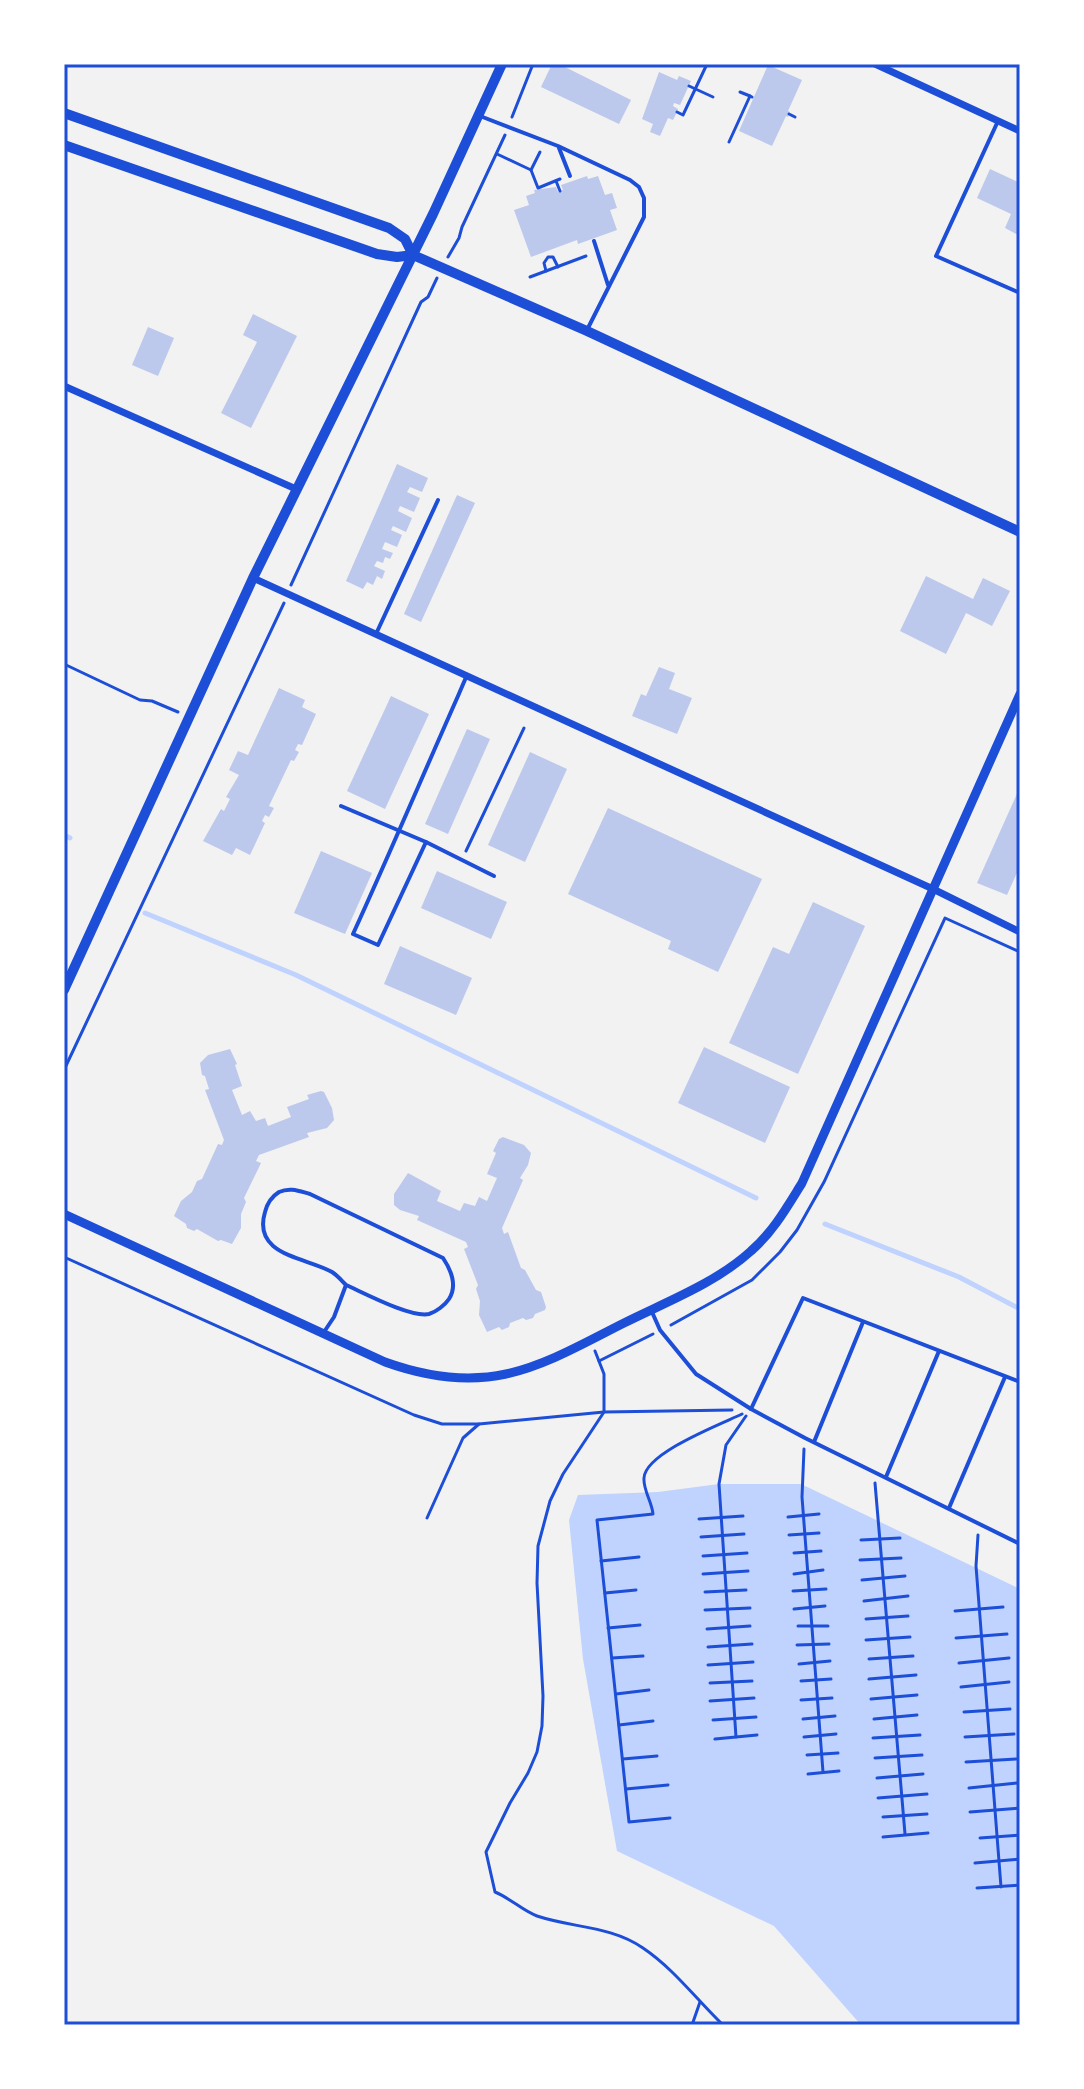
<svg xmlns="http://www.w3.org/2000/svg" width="1084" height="2089" font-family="'DejaVu Sans',sans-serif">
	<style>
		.water { fill: #bfd3fe }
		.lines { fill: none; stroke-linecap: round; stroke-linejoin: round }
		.stream { stroke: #bfd3fe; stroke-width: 5 }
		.building { fill: #bdc9ec }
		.path { stroke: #1d4ed8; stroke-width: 3 }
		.service { stroke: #1d4ed8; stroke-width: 4 }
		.minor { stroke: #1d4ed8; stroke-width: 7 }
		.tertiary { stroke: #1d4ed8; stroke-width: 9 }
		.secondary { stroke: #1d4ed8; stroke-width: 10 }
		.neatline { fill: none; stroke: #1d4ed8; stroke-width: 3 }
	</style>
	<rect width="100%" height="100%" fill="#f2f2f2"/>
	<path class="water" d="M719 1484H801L1020 1589V2025H861L774 1926 617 1851 583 1659 569 1520 578 1495 658 1492Z"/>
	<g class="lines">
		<g class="stream">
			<path d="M64 835 70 838"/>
			<path d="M145 913 296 975 756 1198"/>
			<path d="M825 1224 959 1277 1020 1309"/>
		</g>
	</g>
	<g class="building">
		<path d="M552 64H559L631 100 619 124 541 87Z"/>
		<path d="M768 65 802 80 788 111 790 112 788 117 786 116 772 146 739 131Z"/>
		<path d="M659 72 677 80 679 76 691 81 680 105 674 103 673 106 678 109 677 112 673 120 668 118 660 136 650 132 653 124 642 119Z"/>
		<path d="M990 169 1020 183V236L1005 228 1011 214 977 198Z"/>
		<path d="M587 176 588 179 598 176 605 195 612 193 617 208 610 210 617 230 578 244 577 240 531 257 514 210 529 205 526 196 535 193 534 190 556 187 558 192 563 190 561 185Z"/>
		<path d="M253 314 297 336 251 428 221 413 257 342 243 335Z"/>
		<path d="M148 327 174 338 158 376 132 365Z"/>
		<path d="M397 464 428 478 422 492 410 487 407 492 420 498 414 512 400 506 398 511 412 518 406 532 393 526 391 530 402 535 397 547 385 542 382 549 393 553 390 559 385 557 383 563 377 561 374 566 385 571 382 579 377 576 373 585 367 582 363 589 346 581Z"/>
		<path d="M457 495 475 503 421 622 404 614Z"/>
		<path d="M926 576 973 599 983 578 1010 591 992 626 966 613 946 654 900 631Z"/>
		<path d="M659 667 675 673 669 689 692 698 677 734 632 716 641 694 646 696Z"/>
		<path d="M279 688 305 700 302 707 316 714 302 745 298 744 295 750 299 752 294 761 291 760 269 806 274 808 269 817 265 815 262 821 265 823 250 855 236 848 232 855 203 841 221 809 224 811 230 799 226 797 239 775 229 770 238 751 248 755Z"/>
		<path d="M391 696 429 714 385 809 347 791Z"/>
		<path d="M467 729 490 739 448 834 425 824Z"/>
		<path d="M530 752 567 769 525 862 488 845Z"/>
		<path d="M1020 787V866L1007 895 977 883Z"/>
		<path d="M608 808 762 879 718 972 668 949 671 941 568 894Z"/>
		<path d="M321 851 372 873 345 934 294 913Z"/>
		<path d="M437 871 507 902 491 939 421 908Z"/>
		<path d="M813 902 865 926 798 1074 729 1043 773 947 789 954Z"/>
		<path d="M400 946 472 978 456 1015 384 984Z"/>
		<path d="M704 1047 790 1087 765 1143 678 1103Z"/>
		<path d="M230 1049 237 1064 235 1065 242 1086 232 1090 242 1115 250 1111 256 1121 265 1118 268 1126 291 1117 287 1107 309 1099 307 1095 321 1091 324 1092 332 1108 334 1120 327 1128 307 1133 309 1137 259 1155 256 1161 261 1163 244 1198 246 1202 241 1214V1228L232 1244 221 1240 218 1241 197 1229 194 1231 187 1228 186 1224 174 1216 181 1201 192 1192 197 1181 202 1179 218 1144 222 1145 224 1140 205 1090 209 1089 205 1076 202 1075 200 1063 208 1055Z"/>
		<path d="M503 1137 524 1145 531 1153 528 1165 520 1178 523 1180 502 1228 504 1234 508 1232 521 1268 525 1270 536 1290 541 1292 546 1307 545 1310 535 1314 533 1318 526 1320 523 1318 510 1323 509 1327 502 1330 499 1327 487 1332 479 1315 480 1301 476 1289 478 1285 464 1249 468 1247 466 1242 417 1220 419 1216 400 1210 394 1205V1194L408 1173 441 1191 437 1201 460 1211 464 1203 475 1206 479 1197 487 1201 497 1178 487 1174 496 1153 493 1151 499 1139Z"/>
	</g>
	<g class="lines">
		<g class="path">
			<path d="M689 86 713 97"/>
			<path d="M740 92 750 96"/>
			<path d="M677 112 683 115 707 64"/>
			<path d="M789 114 795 117"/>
			<path d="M512 117 533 64"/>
			<path d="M729 142 750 96 752 97"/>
			<path d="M497 154 531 170 538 188 560 179"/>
			<path d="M531 170 540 152"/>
			<path d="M556 181 560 191"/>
			<path d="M448 257 459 238 462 227 505 135"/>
			<path d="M546 271 544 263 548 257H553L558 267"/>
			<path d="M530 277 586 256"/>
			<path d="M291 585 421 302 428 297 437 278"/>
			<path d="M64 664 140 700 152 701 178 712"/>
			<path d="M466 851 524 728"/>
			<path d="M64 1070 284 603"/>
			<path d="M64 1257 414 1415 442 1424H479L604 1412 732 1410"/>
			<path d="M671 1325 752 1280 780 1252 797 1230 824 1182 945 918 1020 952"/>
			<path d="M595 1351 604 1374V1412L563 1474 550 1501 538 1546 537 1583 543 1696 542 1726 537 1752 528 1773 510 1803 486 1852 495 1892C510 1898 523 1911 537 1916 573 1928 612 1926 643 1948 674 1969 696 1999 723 2025"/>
			<path d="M599 1361 653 1334"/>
			<path d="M804 1449 802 1497 823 1772"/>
			<path d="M875 1483 905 1834"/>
			<path d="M788 1517 819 1514"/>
			<path d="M427 1518 463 1438 479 1424"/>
			<path d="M699 1519 743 1516"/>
			<path d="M789 1535 819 1533"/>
			<path d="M978 1535 976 1566 1001 1887"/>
			<path d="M701 1537 744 1534"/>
			<path d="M861 1540 900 1538"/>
			<path d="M794 1553 821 1551"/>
			<path d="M703 1556 747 1553"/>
			<path d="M860 1560 901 1558"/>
			<path d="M601 1561 639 1557"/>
			<path d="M703 1574 748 1571"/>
			<path d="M794 1574 823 1570"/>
			<path d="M862 1580 905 1576"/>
			<path d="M793 1591 826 1589"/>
			<path d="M705 1592 746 1590"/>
			<path d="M605 1593 636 1590"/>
			<path d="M864 1601 908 1596"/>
			<path d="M794 1609 825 1606"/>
			<path d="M705 1610 750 1608"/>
			<path d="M955 1611 1003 1607"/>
			<path d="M866 1619 908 1616"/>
			<path d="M798 1626H828"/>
			<path d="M608 1628 640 1625"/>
			<path d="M707 1629 750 1626"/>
			<path d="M956 1638 1007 1634"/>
			<path d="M866 1640 910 1637"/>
			<path d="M797 1645 829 1644"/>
			<path d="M708 1647 752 1644"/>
			<path d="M612 1658 643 1656"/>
			<path d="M869 1659 913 1656"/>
			<path d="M959 1663 1009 1658"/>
			<path d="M799 1664 830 1661"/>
			<path d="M708 1665 753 1662"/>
			<path d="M869 1679 916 1675"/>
			<path d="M801 1681 831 1679"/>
			<path d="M710 1683 752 1681"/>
			<path d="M961 1687 1009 1682"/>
			<path d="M616 1694 649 1690"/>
			<path d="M871 1699 917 1695"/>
			<path d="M801 1700 832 1698"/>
			<path d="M710 1701 754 1698"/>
			<path d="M964 1712 1010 1709"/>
			<path d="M803 1719 835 1716"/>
			<path d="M874 1719 917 1715"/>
			<path d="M713 1720 756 1717"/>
			<path d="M619 1725 653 1721"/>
			<path d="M736 1737 719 1484 726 1445 746 1416"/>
			<path d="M804 1737 836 1734"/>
			<path d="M965 1737 1014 1734"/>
			<path d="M873 1738 920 1735"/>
			<path d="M715 1739 757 1735"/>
			<path d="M807 1755 838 1753"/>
			<path d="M875 1758 922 1755"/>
			<path d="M623 1759 657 1756"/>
			<path d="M966 1762 1016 1759"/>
			<path d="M808 1774 839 1771"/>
			<path d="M877 1778 923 1774"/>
			<path d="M969 1788 1017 1783"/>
			<path d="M626 1789 668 1785"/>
			<path d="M878 1798 927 1794"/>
			<path d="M970 1812 1020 1808"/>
			<path d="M883 1817 927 1814"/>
			<path d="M670 1818 629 1822 597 1520 653 1514C652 1502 643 1490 644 1478 645 1453 721 1424 742 1414"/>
			<path d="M883 1837 928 1833"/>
			<path d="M980 1838 1020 1835"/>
			<path d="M975 1863 1020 1859"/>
			<path d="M977 1888 1020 1885"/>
			<path d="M692 2025 700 2002"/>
		</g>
		<g class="service">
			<path d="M480 116 558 146 630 180 639 187 644 198V217L588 328"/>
			<path d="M998 121 936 256 1020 293"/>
			<path d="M559 148 570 176"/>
			<path d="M594 241 608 285"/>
			<path d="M376 634 438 500"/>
			<path d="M341 806 426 842 378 945 353 934C389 855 423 775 458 696L467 675"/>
			<path d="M426 842 494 876"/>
			<path d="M652 1312 660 1330 696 1374 751 1409 805 1438 1020 1544"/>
			<path d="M324 1332 334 1317 346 1285C342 1281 337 1275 332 1272 306 1257 252 1256 265 1212 267 1204 271 1197 279 1192 290 1187 299 1191 310 1194L443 1258C451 1270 458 1285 449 1299 445 1305 436 1312 429 1314 411 1318 364 1293 346 1285"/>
			<path d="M751 1409 803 1298 1020 1382"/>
			<path d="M814 1442 863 1322"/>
			<path d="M886 1477 939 1351"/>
			<path d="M949 1508 1005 1377"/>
		</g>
		<g class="minor">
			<path d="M875 64 1020 131"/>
			<path d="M64 386 296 489"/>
			<path d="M253 578 933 889 1020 932"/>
		</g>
		<path class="tertiary" d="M64 1214 385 1362C424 1376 465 1383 506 1374 547 1365 586 1342 624 1323 666 1302 716 1283 751 1251 773 1232 787 1207 802 1183L1020 694"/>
		<g class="secondary">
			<path d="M64 113 389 228 405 239 413 255"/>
			<path d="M64 145 377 254 397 257 413 255 587 331 1020 532"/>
			<path d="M64 990 253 578 433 214 502 64"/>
		</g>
	</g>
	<rect width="1084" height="2089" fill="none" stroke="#ffffff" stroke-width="132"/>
	<rect x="66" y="66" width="952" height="1957" class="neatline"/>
</svg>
